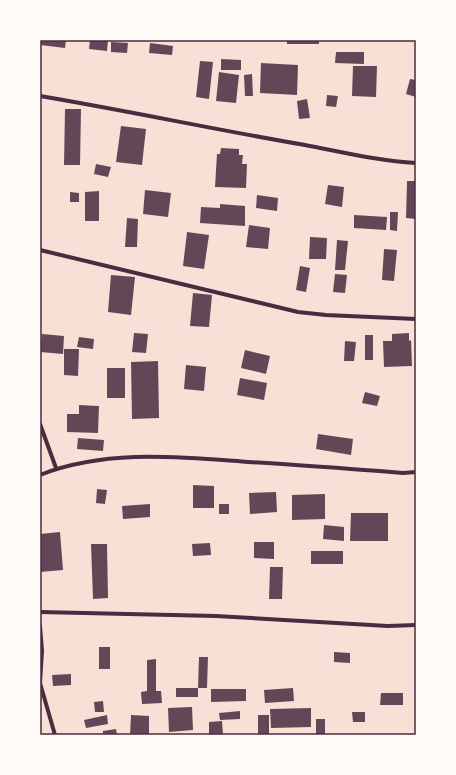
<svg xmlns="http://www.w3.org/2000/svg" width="456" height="775" font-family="Cabin,sans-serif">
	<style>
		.building { fill: #644757 }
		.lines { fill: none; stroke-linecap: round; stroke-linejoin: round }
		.minor { stroke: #4a2c40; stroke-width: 4 }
		.neatline { fill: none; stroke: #4a2c40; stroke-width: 1.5 }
	</style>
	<rect width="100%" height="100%" fill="#f7e1d7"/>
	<g class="building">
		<path d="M40 40H66L65 48 40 45Z"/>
		<path d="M90 40H108L107 51 89 49Z"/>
		<rect x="287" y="40" width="32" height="4"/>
		<path d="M111 42 128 43 127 53 111 52Z"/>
		<path d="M150 43 173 46 172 55 149 53Z"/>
		<path d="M336 52H364V64L335 63Z"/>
		<path d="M221 59 241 60V70H221Z"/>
		<path d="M200 61 213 62 209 99 196 97Z"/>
		<path d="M261 63 298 65 297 95 260 93Z"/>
		<path d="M353 66H377L376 97 352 96Z"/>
		<path d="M219 72 239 75 236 103 216 101Z"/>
		<path d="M252 74 253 96H245L244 75Z"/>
		<path d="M410 79 416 80V97L406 94Z"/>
		<path d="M327 95 338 96 336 107 326 106Z"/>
		<path d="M307 99 310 118 299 119 297 101Z"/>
		<path d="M65 109H81L80 165H64Z"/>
		<path d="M121 126 146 129 142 165 116 162Z"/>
		<path d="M221 148 239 149V155H243L242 164H247L246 188 215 187 217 154H220Z"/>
		<path d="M96 164 111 167 108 177 94 174Z"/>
		<path d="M407 181H416V219L406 218Z"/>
		<path d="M328 185 344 187 342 207 325 204Z"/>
		<path d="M145 190 171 193 168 217 143 214Z"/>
		<path d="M99 191V221H85V192Z"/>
		<path d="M70 192 79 193V202H70Z"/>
		<path d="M257 195 278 198 277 211 256 208Z"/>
		<path d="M220 204 245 206V226L200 223 201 207 220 208Z"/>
		<path d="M390 212H398L397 231 390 230Z"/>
		<path d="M354 215 387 217 386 230 354 228Z"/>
		<path d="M127 218 138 219 137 247H125Z"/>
		<path d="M249 225 270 228 268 249 246 247Z"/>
		<path d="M187 232 209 235 204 269 183 266Z"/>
		<path d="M310 237 327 238 326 259H309Z"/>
		<path d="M337 240 348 241 345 270H335Z"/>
		<path d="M384 249 397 250 394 281 382 280Z"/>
		<path d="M300 266 310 268 306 292 296 290Z"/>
		<path d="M335 274 347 275 345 293 333 292Z"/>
		<path d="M111 275 135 277 131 315 108 312Z"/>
		<path d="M193 293 212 295 209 327 190 326Z"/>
		<path d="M134 333 148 334 146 353 132 352Z"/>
		<path d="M409 333V341L411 340 412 366 384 367 383 341H392V334Z"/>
		<path d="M42 334 64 336 63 354 40 352Z"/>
		<rect x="365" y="335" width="8" height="25"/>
		<path d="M79 337 94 339 93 349 77 347Z"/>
		<path d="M345 341 356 342 354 361H344Z"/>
		<path d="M64 349H79L78 376 64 375Z"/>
		<path d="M245 350 270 356 266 374 241 368Z"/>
		<path d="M158 361 159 418 132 419 131 362Z"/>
		<path d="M186 365 206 367 204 391 184 389Z"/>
		<rect x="107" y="368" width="18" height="30"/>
		<path d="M240 378 267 383 264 400 237 395Z"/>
		<path d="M365 392 380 396 377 406 362 403Z"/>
		<path d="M79 405 99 406 98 433 67 432V414H79Z"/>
		<path d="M318 434 353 439 351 455 316 449Z"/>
		<path d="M78 438 104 440 103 451 77 449Z"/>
		<path d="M193 485 214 486V508H193Z"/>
		<path d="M97 489 107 490 105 504 96 503Z"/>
		<path d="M276 492 277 512 250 514 249 493Z"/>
		<path d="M325 494V519L292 520V495Z"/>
		<path d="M150 504V517L123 519 122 506Z"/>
		<rect x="219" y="504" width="10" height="10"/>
		<path d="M351 513H388V541H350Z"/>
		<path d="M324 525 344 527V541L323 539Z"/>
		<path d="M60 532 63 570 40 572V534Z"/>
		<path d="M254 542H274V559L254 558Z"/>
		<path d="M210 543 211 555 193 556 192 544Z"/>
		<path d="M91 544H107L108 598 93 599Z"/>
		<rect x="311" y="551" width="32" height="13"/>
		<path d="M270 567H283L282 599H269Z"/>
		<rect x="99" y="647" width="11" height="22"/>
		<path d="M334 652 350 653V663L334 662Z"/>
		<path d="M199 657H208L207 688H198Z"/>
		<path d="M156 659V691H161L162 703 142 704 141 692 147 691V660Z"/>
		<path d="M71 674V685L53 686 52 675Z"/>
		<rect x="176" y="688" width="22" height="9"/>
		<path d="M293 688 294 701 265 703 264 690Z"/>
		<path d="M211 689H246V701L211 702Z"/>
		<path d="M381 693H403V705H380Z"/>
		<path d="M103 701 104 712H95L94 702Z"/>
		<path d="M192 707 193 730 169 732 168 708Z"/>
		<path d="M311 708V727L271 728 270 709Z"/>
		<path d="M240 711V719L220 720 219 713Z"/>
		<path d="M352 712H365V722H353Z"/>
		<path d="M107 715 108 724 86 728 84 720Z"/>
		<path d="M131 715 149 716V735H130Z"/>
		<rect x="258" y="715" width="11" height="20"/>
		<rect x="316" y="719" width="9" height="16"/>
		<path d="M222 721 223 735H209V722Z"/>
		<path d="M116 729 117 735H103V731Z"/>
	</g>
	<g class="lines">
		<g class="minor">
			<path d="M40 96C129 111 217 130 305 145 342 152 378 161 416 163"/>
			<path d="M40 250 298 312 326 315 416 319"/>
			<path d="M40 424 56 468"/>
			<path d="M40 475C106 449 179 457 248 462 299 465 351 469 403 473L416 472"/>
			<path d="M40 612 216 616 388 626 416 625"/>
			<path d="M40 626 42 651 40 683 55 735"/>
		</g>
	</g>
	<rect width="456" height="775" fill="none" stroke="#fffaf5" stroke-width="82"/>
	<rect x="41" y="41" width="374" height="693" class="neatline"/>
</svg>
